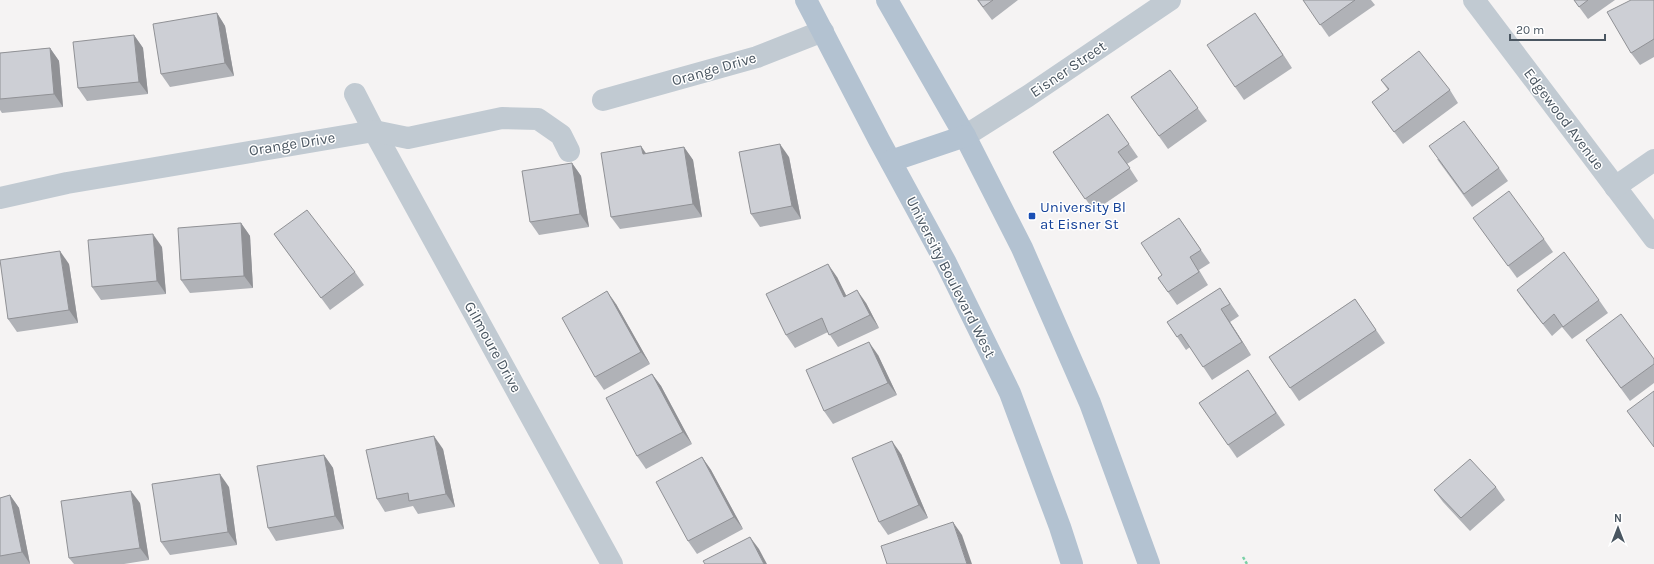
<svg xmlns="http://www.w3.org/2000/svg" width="1654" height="564" font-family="Karla,sans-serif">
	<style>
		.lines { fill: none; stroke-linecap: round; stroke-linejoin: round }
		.path { stroke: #7ad0a6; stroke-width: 2.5; stroke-dasharray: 3 2; stroke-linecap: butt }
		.street { stroke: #c1cad2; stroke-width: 22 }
		.primary { stroke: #b3c2d1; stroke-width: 22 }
		.wall { fill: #b0b2b7 }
		.shaded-wall { fill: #909195 }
		.building { fill: #cdcfd5; stroke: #909195 }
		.transit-dot { fill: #1a4fb4; stroke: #fff; stroke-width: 1.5 }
		.labels { text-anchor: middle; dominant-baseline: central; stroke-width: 3; stroke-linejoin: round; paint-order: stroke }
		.street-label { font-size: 15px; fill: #4a5661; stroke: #fff }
		.transit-label { font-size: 15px; fill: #164399; stroke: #fff; text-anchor: start }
	</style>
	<rect width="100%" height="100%" fill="#f5f3f3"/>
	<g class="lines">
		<path class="path" d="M1243 557 1247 564"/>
		<g class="street">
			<path d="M1474 0 1654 238"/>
			<path d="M355 94 374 131 612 564"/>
			<path d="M603 100 757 57 823 31"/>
			<path d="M965 136 1028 96 1170 0"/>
			<path d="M1615 187 1654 160"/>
			<path d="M0 198 67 183 374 131 408 138 502 118 538 119 561 135 569 151"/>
		</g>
		<g class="primary">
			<path d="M806 0 879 140 946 263 1010 393 1060 527 1072 564"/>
			<path d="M887 0 965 136 1022 248 1090 403 1149 564"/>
			<path d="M891 161 965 136"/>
		</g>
	</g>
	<g class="wall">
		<path d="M977 0H1018L992 20Z"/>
		<path d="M1303 0H1371L1375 5 1329 37Z"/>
		<path d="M1574 0H1615L1588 19Z"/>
		<path d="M1654 0V57L1640 65 1631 53Z"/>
		<path d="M217 13 225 26 234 76 170 87 161 74Z"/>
		<path d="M1255 13 1292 68 1244 100 1235 87Z"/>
		<path d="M134 35 143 48 148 94 87 101 78 88Z"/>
		<path d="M50 48 59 61 63 107 2 113 0 110V53Z"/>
		<path d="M1170 70 1207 121 1168 149 1131 97Z"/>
		<path d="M1381 80 1450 90 1458 103 1403 144 1372 102 1388 90Z"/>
		<path d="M1108 114 1138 157 1127 164 1138 181 1094 211 1053 152Z"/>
		<path d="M684 147 693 160 702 217 620 229 611 217 646 153Z"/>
		<path d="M789 157 801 219 760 227 751 214Z"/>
		<path d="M1437 159 1499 168 1508 181 1472 207Z"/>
		<path d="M572 163 581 176 589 227 539 235 530 222Z"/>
		<path d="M1179 218 1210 263 1199 270 1208 285 1177 305 1158 278 1162 275Z"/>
		<path d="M241 223 250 236 253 288 190 293 181 280Z"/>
		<path d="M1482 230 1544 239 1553 252 1517 278Z"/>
		<path d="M274 234 355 272 364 285 330 310Z"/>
		<path d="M162 247 166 294 101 300 92 287Z"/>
		<path d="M69 264 78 323 17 332 8 319Z"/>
		<path d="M837 277 846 296 866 303 879 328 838 347 828 332 795 348 786 335Z"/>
		<path d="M1220 288 1239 316 1230 322 1251 355 1212 380 1190 347 1186 350 1167 322Z"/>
		<path d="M1517 290 1599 300 1608 313 1572 339 1562 327 1552 336 1526 303Z"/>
		<path d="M1355 299 1385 343 1299 401 1269 357Z"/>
		<path d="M616 304 650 364 604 390 595 377Z"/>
		<path d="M1595 353 1654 359V383L1630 401Z"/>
		<path d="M878 355 897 395 833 424 824 411Z"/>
		<path d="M1248 370 1285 425 1237 458 1199 403Z"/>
		<path d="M652 374 661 386 692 444 646 469 637 456Z"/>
		<path d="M443 449 455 507 418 514 413 506 385 512 377 499Z"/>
		<path d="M901 454 928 518 888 535 879 522Z"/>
		<path d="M324 455 333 468 344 529 276 541 268 528Z"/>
		<path d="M702 457 711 470 743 529 697 554 688 541Z"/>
		<path d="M229 487 237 545 170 555 161 542Z"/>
		<path d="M1496 487 1505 500 1470 531 1443 502 1434 490Z"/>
		<path d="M10 495 19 508 30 564H0V498Z"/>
		<path d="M140 503 149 560 124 564H74L69 558Z"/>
	</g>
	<g class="shaded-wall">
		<path d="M217 13 225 26 234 76 225 63Z"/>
		<path d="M1255 13 1264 26 1292 68 1283 55Z"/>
		<path d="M134 35 143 48 148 94 139 82Z"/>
		<path d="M50 48 59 61 63 107 54 94Z"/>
		<path d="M780 144 789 157 801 219 792 206Z"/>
		<path d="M641 146 650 159 643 154Z"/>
		<path d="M684 147 693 160 702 217 693 204Z"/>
		<path d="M572 163 581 176 589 227 580 214Z"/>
		<path d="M241 223 250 236 253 288 244 276Z"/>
		<path d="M153 234 162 247 166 294 157 281Z"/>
		<path d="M60 251 69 264 78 323 69 310Z"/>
		<path d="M828 264 837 277 853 309 844 297Z"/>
		<path d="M857 290 866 303 879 328 870 315Z"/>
		<path d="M607 291 616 304 650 364 641 352Z"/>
		<path d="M1221 309 1230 322 1251 355 1242 342Z"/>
		<path d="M869 342 878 355 897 395 888 383Z"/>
		<path d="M652 374 661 386 692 444 683 432Z"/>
		<path d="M434 436 443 449 455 507 446 494Z"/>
		<path d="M892 441 901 454 928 518 919 505Z"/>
		<path d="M324 455 333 468 344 529 335 516Z"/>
		<path d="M702 457 711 470 743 529 734 517Z"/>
		<path d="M220 474 229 487 237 545 228 532Z"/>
		<path d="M131 491 140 503 149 560 140 548Z"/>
		<path d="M10 495 19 508 30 564 22 552Z"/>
		<path d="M953 522 962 535 972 564H967Z"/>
		<path d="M750 537 759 549 767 564H764Z"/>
	</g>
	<g class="building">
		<path d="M978 0H993L983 7Z"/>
		<path d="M1303 0H1355L1320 25Z"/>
		<path d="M1574 0H1588L1579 7Z"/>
		<path d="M1631 0H1654V39L1631 53 1607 12Z"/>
		<path d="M217 13 225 63 161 74 153 24Z"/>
		<path d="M1255 13 1283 55 1235 87 1207 45Z"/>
		<path d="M134 35 139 82 78 88 73 42Z"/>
		<path d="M50 48 54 94 0 99V53Z"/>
		<path d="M1419 51 1450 90 1394 132 1372 102 1389 89 1381 80Z"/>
		<path d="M1170 70 1198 108 1159 136 1131 97Z"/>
		<path d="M1108 114 1129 144 1118 152 1130 168 1085 199 1053 152Z"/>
		<path d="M1464 121 1499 168 1464 194 1429 146Z"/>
		<path d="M780 144 792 206 751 214 739 152Z"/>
		<path d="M641 146 643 154 684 147 693 204 611 217 601 153Z"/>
		<path d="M572 163 580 214 530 222 522 171Z"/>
		<path d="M1509 191 1544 239 1508 266 1473 218Z"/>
		<path d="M307 210 355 272 321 298 274 234Z"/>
		<path d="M1179 218 1201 250 1190 257 1199 272 1168 292 1158 278 1162 275 1141 243Z"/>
		<path d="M241 223 244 276 181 280 178 228Z"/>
		<path d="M153 234 157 281 92 287 88 240Z"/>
		<path d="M60 251 69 310 8 319 0 260Z"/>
		<path d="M1564 252 1599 300 1563 327 1554 314 1543 324 1517 290Z"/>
		<path d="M828 264 844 297 857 290 870 315 829 335 822 318 786 335 766 294Z"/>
		<path d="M1220 288 1230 304 1221 309 1242 342 1203 367 1181 334 1177 337 1167 322Z"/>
		<path d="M607 291 641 352 595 377 562 318Z"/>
		<path d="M1355 299 1376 330 1290 388 1269 357Z"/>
		<path d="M1621 314 1654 359V364L1621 388 1586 340Z"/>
		<path d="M869 342 888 383 824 411 806 370Z"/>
		<path d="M1248 370 1276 413 1228 445 1199 403Z"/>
		<path d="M652 374 683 432 637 456 606 398Z"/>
		<path d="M1654 391V447L1627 411Z"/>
		<path d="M434 436 446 494 409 501 408 493 377 499 366 450Z"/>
		<path d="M892 441 919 505 879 522 852 458Z"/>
		<path d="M324 455 335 516 268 528 257 466Z"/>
		<path d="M702 457 734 517 688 541 656 482Z"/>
		<path d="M1470 459 1496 487 1461 518 1434 490Z"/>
		<path d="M220 474 228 532 161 542 152 484Z"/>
		<path d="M131 491 140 548 69 558 61 501Z"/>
		<path d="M10 495 22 552 0 556V498Z"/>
		<path d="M953 522 967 564H887L881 546Z"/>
		<path d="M750 537 764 564H705L703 561Z"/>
	</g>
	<rect class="transit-dot" x="1028" y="212" width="8" height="8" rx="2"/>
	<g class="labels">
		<g class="street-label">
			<text transform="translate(714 69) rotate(-16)">Orange Drive</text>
			<text transform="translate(1068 69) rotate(-34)">Eisner Street</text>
			<text transform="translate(1564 119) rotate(53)">Edgewood Avenue</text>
			<text transform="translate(292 144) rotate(-9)">Orange Drive</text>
			<text transform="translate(951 277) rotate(63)">University Boulevard West</text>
			<text transform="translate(493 347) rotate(61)">Gilmoure Drive</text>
		</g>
		<g class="transit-label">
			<text x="1040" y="207">University Bl<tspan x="1040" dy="17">at Eisner St</tspan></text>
		</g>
	</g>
	<g transform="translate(1618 528)" stroke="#ffffff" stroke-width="3" paint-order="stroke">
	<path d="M0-3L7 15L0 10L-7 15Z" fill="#4a5661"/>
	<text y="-6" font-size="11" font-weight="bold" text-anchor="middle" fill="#4a5661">N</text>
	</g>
	<path d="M1510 34v6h95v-6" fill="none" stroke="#4a5661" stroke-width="2"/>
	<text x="1516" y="34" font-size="12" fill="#4a5661" stroke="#ffffff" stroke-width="3" paint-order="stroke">20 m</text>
</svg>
